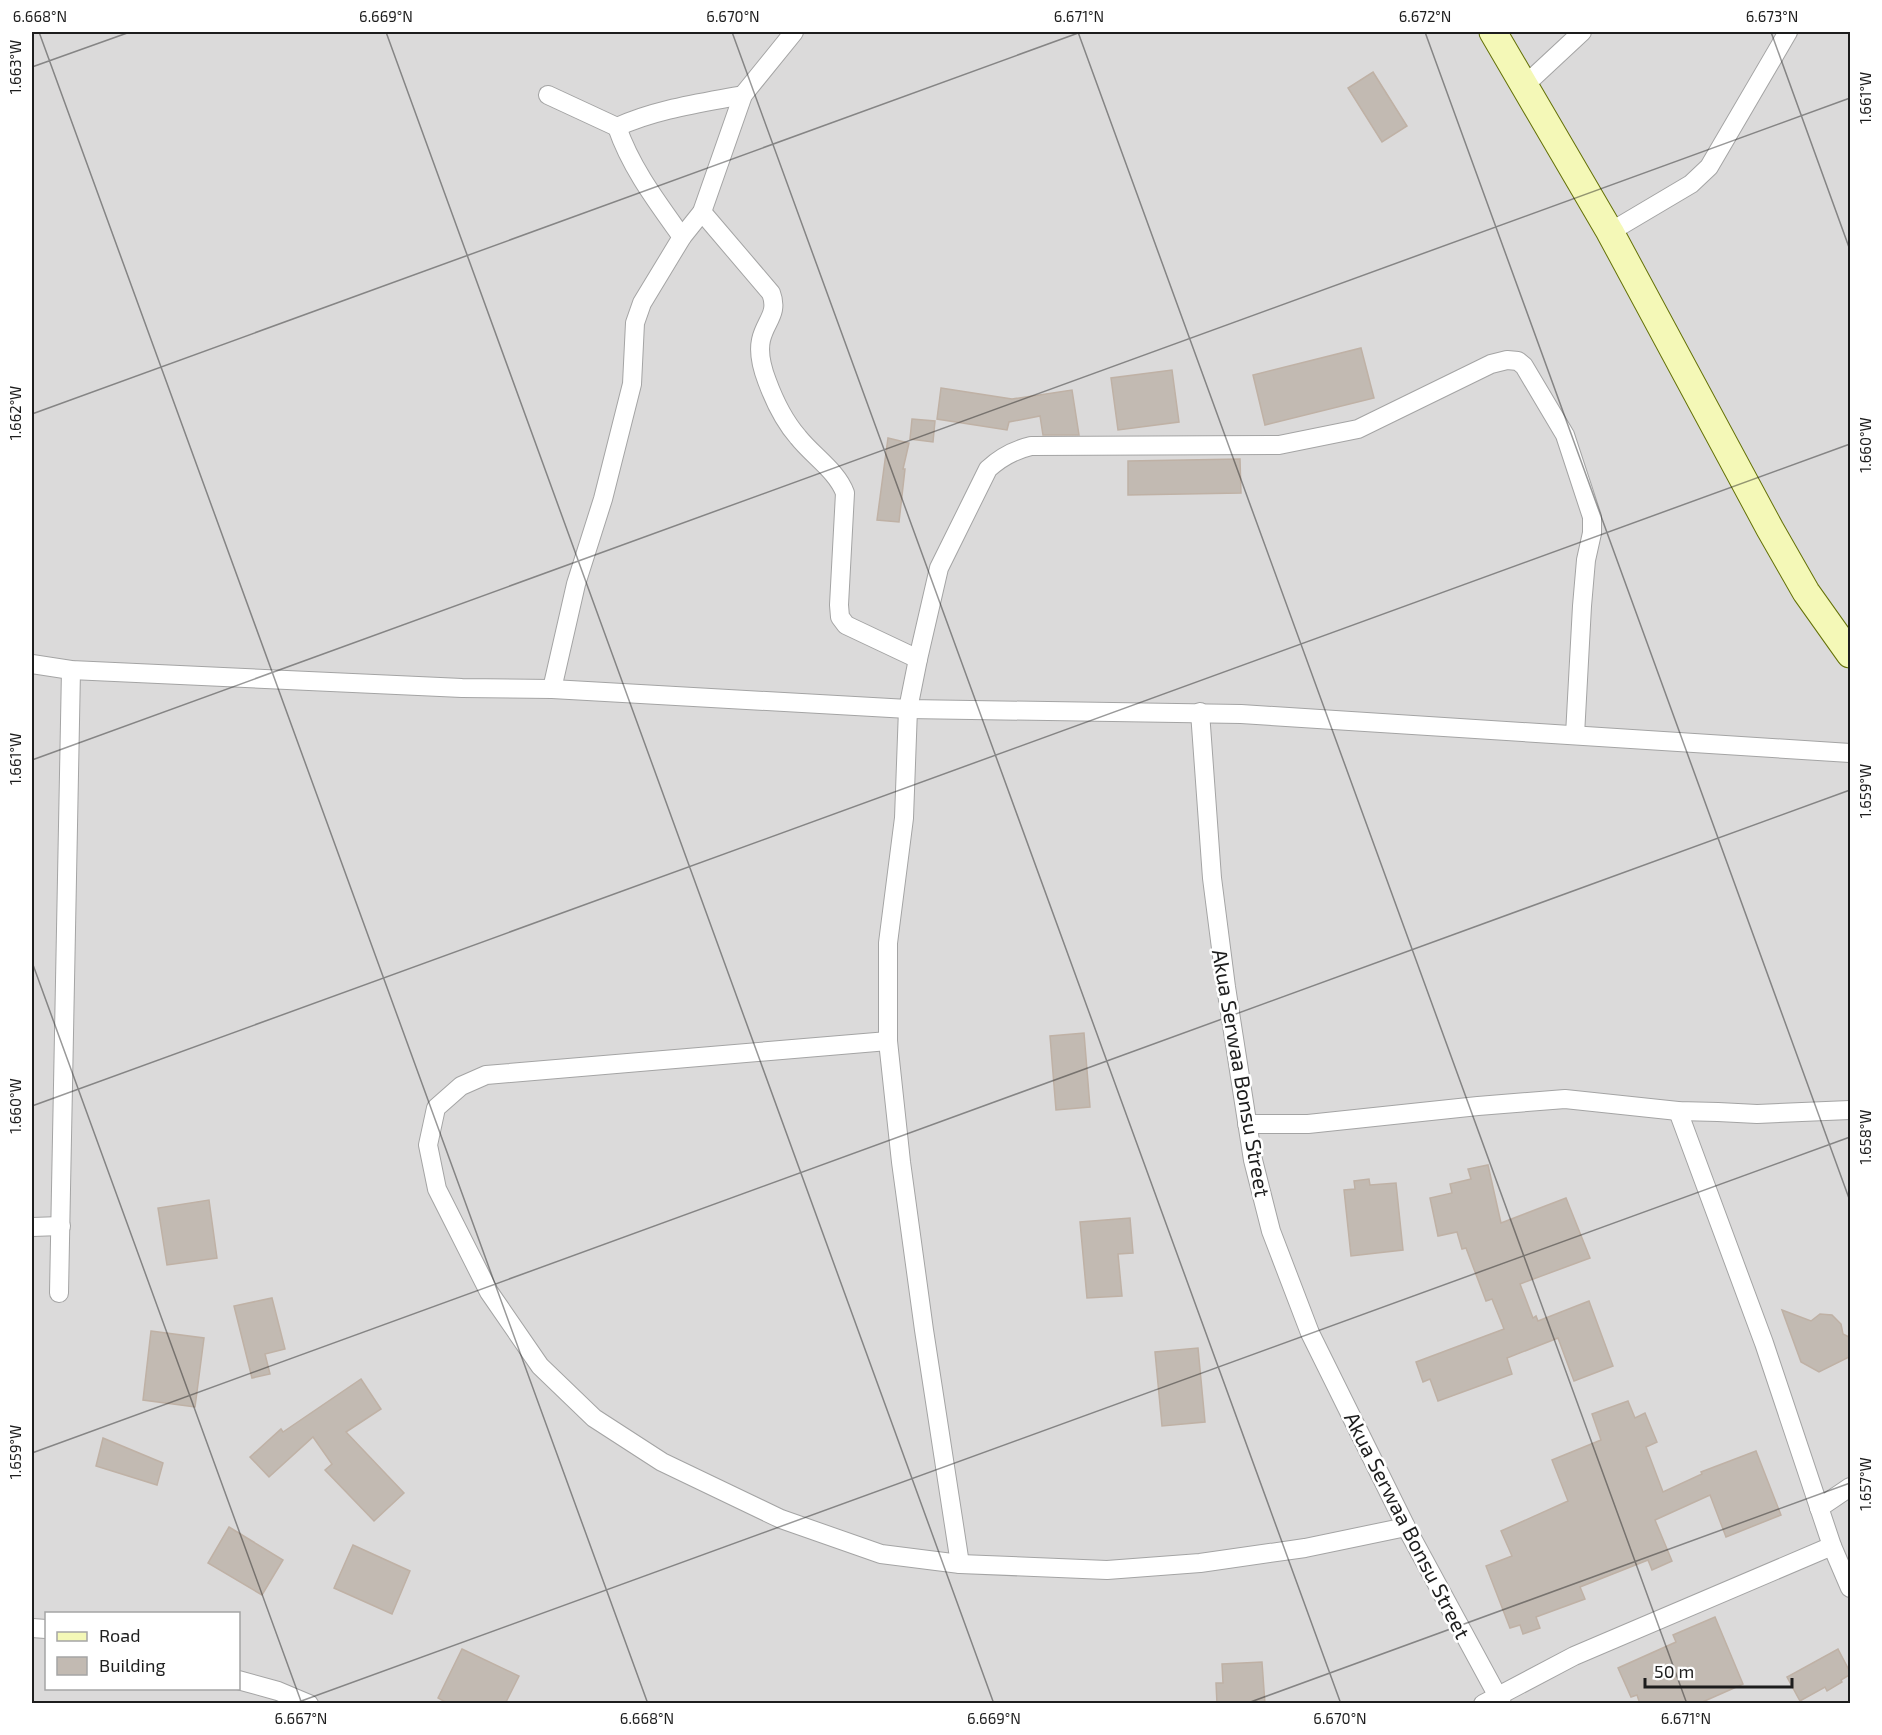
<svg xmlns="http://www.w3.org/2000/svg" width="1882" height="1735" font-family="'Exo 2',sans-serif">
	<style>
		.residential { fill: #dbdada; fill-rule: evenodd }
		.building { fill: #c2bab2; stroke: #bfb1a5; stroke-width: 1.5 }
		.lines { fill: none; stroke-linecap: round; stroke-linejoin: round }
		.street-casing { stroke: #a4a4a4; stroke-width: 20 }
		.secondary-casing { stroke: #647107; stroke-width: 29 }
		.street { stroke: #fff; stroke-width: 18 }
		.secondary { stroke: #f4f8b7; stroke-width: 27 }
		.ticks { fill: none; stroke: #1d1d1d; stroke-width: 1.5; stroke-opacity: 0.45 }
		.labels { text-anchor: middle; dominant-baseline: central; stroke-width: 5; stroke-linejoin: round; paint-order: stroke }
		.street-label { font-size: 21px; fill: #1d1d1d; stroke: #fff }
		.neatline { fill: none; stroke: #1d1d1d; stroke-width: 2 }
		.ticks-label { font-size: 15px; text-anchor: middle; fill: #1d1d1d }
	</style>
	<rect width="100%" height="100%" fill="#eeeae3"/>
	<path class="residential" d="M32 32H1850V1703L32 1704ZM46 1614H238V1688H46Z"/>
	<g class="building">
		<path d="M1373 72 1407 126 1382 142 1348 88Z"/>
		<path d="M1361 348 1374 398 1265 425 1253 375Z"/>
		<path d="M1172 370 1179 422 1118 430 1111 378Z"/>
		<path d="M941 388 1012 399 1072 390 1079 435H1043L1040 416 1009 422 1007 430 937 419Z"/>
		<path d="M912 419 935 421 933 442 910 439Z"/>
		<path d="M888 438 909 443 903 469H905L899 522 877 520Z"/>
		<path d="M1240 459 1241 493 1128 495V461Z"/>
		<path d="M1084 1033 1090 1107 1056 1110 1050 1036Z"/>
		<path d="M1488 1165 1501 1223 1566 1198 1590 1258 1520 1284 1533 1318 1536 1316 1538 1321 1589 1301 1613 1366 1574 1381 1558 1338 1507 1358 1512 1374 1438 1401 1430 1379 1423 1382 1416 1362 1504 1329 1492 1299 1486 1301 1466 1248 1462 1249 1457 1232 1438 1236 1430 1198 1452 1193 1450 1184 1471 1179 1468 1169Z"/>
		<path d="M1369 1179 1370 1185 1396 1183 1403 1250 1351 1256 1344 1190 1355 1189 1354 1181Z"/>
		<path d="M209 1200 217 1258 167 1265 158 1208Z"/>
		<path d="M1130 1218 1133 1253 1118 1254 1122 1296 1087 1298 1080 1222Z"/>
		<path d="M272 1298 285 1349 265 1354 270 1374 252 1378 234 1306Z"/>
		<path d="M1782 1310 1811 1321 1820 1314 1832 1315 1841 1324 1843 1334 1851 1338V1356L1819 1372 1801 1362Z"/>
		<path d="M151 1331 204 1338 195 1407 143 1400Z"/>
		<path d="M1198 1348 1205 1422 1162 1426 1155 1352Z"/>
		<path d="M361 1379 381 1409 346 1432 404 1493 374 1521 325 1470 332 1464 313 1437 269 1477 250 1457 281 1429 283 1432Z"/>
		<path d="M1628 1401 1635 1418 1645 1413 1657 1442 1646 1447 1663 1492 1702 1474 1701 1472 1756 1451 1781 1515 1726 1537 1710 1495 1655 1520 1672 1561 1652 1570 1648 1560 1580 1587 1585 1599 1536 1617 1540 1628 1523 1634 1520 1625 1510 1628 1486 1566 1512 1556 1501 1531 1568 1501 1552 1460 1601 1440 1592 1414Z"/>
		<path d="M103 1438 163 1463 157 1485 96 1466Z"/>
		<path d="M229 1527 283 1560 262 1595 208 1563Z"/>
		<path d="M353 1545 410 1571 392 1614 334 1588Z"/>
		<path d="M1715 1617 1743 1684 1698 1704H1640L1637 1695 1631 1697 1618 1668 1676 1642 1673 1635Z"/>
		<path d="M462 1649 519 1676 505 1704H449L438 1698Z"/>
		<path d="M1838 1649 1851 1674 1841 1680 1842 1682 1827 1691 1825 1687 1800 1701 1787 1677Z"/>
		<path d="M1262 1662 1265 1704H1217L1216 1683H1223L1222 1664Z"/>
	</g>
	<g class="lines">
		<g class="street-casing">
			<g id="street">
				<path d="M1524 86 1582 32"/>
				<path d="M548 95 617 127C656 109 701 103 743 95"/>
				<path d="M617 127C631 168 657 202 682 237"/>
				<path d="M702 212 771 293C779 314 765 321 761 340 758 354 762 368 767 381 774 400 785 422 798 437 813 456 837 471 845 493L839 605 840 617 846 625 918 659"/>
				<path d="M1610 232 1691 184 1709 167 1788 32"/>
				<path d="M32 664 71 670 462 688 552 689 908 709 1241 714 1850 753"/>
				<path d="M552 689 576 584 603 499 632 384 635 323 642 303 682 237 702 212 743 95 794 32"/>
				<path d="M1200 712 1212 878 1226 987 1253 1160 1271 1231 1310 1333 1406 1527 1502 1704"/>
				<path d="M888 1041 486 1075 461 1086 436 1108 428 1145 437 1189 489 1292 540 1366 594 1418 662 1462 781 1519 881 1554 960 1564 1107 1570 1200 1563 1305 1548 1406 1527"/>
				<path d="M1678 1111 1764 1343 1832 1546 1850 1588"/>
				<path d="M1247 1124H1308L1478 1106 1565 1099 1678 1111 1718 1112 1757 1114 1850 1110"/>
				<path d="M32 1227 61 1226"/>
				<path d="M59 1293 71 670"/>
				<path d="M1819 1508 1850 1487"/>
				<path d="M960 1564 924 1330 901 1162 888 1041V943L904 818 908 709 918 659 939 568 988 469C1001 457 1014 450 1031 446L1279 445 1358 429 1491 364 1507 360 1518 361 1524 366 1565 435 1592 517V533L1586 560 1582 606 1575 735"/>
				<path d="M32 1628 46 1629"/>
				<path d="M238 1680 278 1691 309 1704"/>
				<path d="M1483 1704 1574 1656 1832 1546"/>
			</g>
		</g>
		<g class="secondary-casing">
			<path id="secondary" d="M1493 32 1610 232 1770 529 1806 592 1850 654"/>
		</g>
		<use href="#street" class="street"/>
		<use href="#secondary" class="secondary"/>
	</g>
	<path class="ticks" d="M39 32 648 1704M386 32 994 1704M732 32 1341 1704M1078 32 1687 1704M1425 32 1850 1201M1771 32 1850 250M32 67 130 32M32 414 1081 32M32 760 1850 98M32 962 302 1704M32 1106 1850 444M32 1453 1850 790M293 1704 1850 1137M1245 1704 1850 1483"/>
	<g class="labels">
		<g class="street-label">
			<text transform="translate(1242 1073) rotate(80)">Akua Serwaa Bonsu Street</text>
			<text transform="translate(1408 1525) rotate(63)">Akua Serwaa Bonsu Street</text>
		</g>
	</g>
	<rect width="1882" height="1735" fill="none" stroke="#ffffff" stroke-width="66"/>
	<rect x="45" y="1612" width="195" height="78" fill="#ffffff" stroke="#a5a5a5" stroke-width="1.5"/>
	<rect x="57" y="1632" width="30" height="9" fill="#f4f8b7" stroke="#a5a5a5" stroke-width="1.5"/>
	<text x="99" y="1642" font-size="18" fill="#1d1d1d">Road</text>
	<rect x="57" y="1657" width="30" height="18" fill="#c2bab2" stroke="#a5a5a5" stroke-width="1.5"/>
	<text x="99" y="1672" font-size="18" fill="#1d1d1d">Building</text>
	<path d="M1645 1678v9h147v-9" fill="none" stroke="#1d1d1d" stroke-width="3"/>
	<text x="1654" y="1678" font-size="18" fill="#1d1d1d" stroke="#ffffff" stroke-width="4.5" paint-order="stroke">50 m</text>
	<rect x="33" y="33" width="1816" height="1669" class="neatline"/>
	<g class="ticks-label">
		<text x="40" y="22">6.668°N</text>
		<text x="386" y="22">6.669°N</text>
		<text x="733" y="22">6.670°N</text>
		<text x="1079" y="22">6.671°N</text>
		<text x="1425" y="22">6.672°N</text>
		<text x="1772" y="22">6.673°N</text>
		<text transform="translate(16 67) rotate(-90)" y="5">1.663°W</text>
		<text transform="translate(1866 98) rotate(-90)" y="5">1.661°W</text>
		<text transform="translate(16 413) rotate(-90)" y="5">1.662°W</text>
		<text transform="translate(1866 445) rotate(-90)" y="5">1.660°W</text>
		<text transform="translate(16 759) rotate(-90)" y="5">1.661°W</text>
		<text transform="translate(1866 791) rotate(-90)" y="5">1.659°W</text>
		<text transform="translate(16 1106) rotate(-90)" y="5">1.660°W</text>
		<text transform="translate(1866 1137) rotate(-90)" y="5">1.658°W</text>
		<text transform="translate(16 1452) rotate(-90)" y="5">1.659°W</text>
		<text transform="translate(1866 1484) rotate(-90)" y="5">1.657°W</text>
		<text x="301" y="1724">6.667°N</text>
		<text x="647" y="1724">6.668°N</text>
		<text x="994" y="1724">6.669°N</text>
		<text x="1340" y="1724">6.670°N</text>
		<text x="1686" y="1724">6.671°N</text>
	</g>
</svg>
